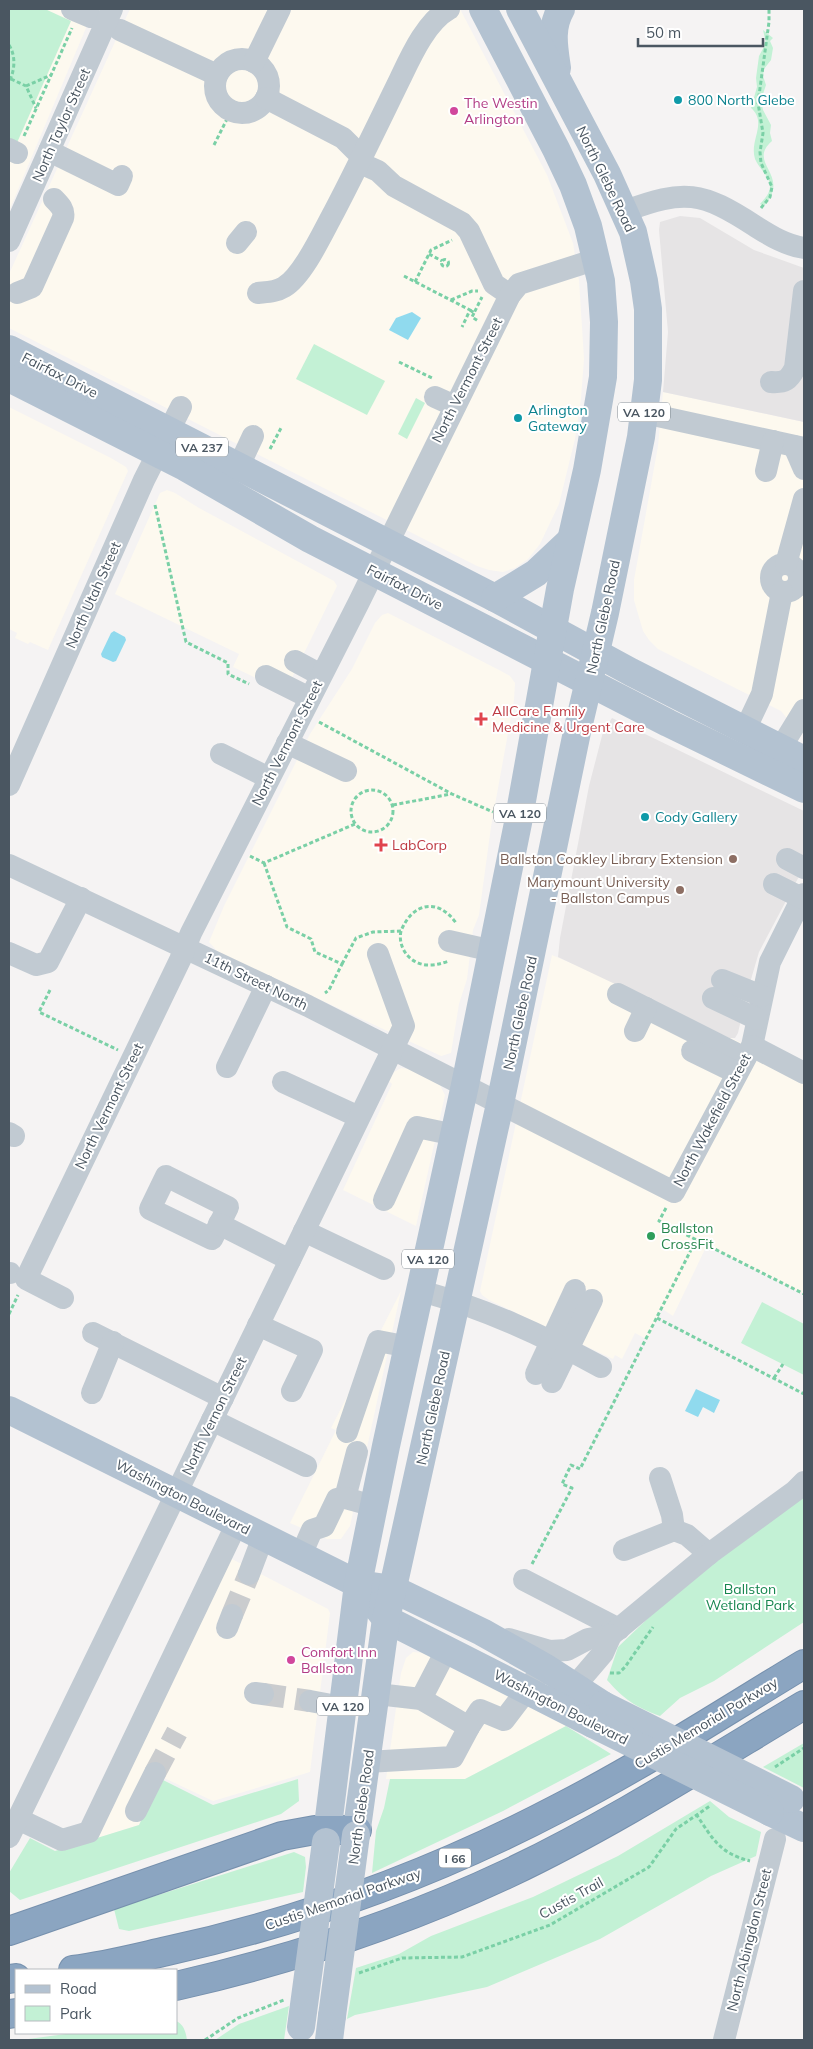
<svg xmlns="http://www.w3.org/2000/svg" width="813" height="2049" font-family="Mulish,sans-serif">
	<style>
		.commercial { fill: #fdf9ef }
		.education { fill: #e6e4e5 }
		.green { fill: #c3f1d5 }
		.water { fill: #90daee }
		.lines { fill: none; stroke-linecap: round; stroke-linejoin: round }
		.minor-tunnel { stroke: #caccce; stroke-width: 22; stroke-dasharray: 22 11; stroke-linecap: butt }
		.highway-casing { stroke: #7690ad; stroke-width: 30 }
		.path { stroke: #7ad0a6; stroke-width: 3; stroke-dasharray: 4 2.5; stroke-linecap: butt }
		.minor { stroke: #c1cad2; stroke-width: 22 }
		.major { stroke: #b3c2d1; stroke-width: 28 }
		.highway { stroke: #8ba5c1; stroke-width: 28 }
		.major-bridge { stroke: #b3c2d1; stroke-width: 28 }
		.culture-dot { fill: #0f9aa8; stroke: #fff; stroke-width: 2 }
		.hotel-dot { fill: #d1479c; stroke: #fff; stroke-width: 2 }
		.health-dot { fill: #e0444e; stroke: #fff; stroke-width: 2 }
		.education-dot { fill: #8d6e63; stroke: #fff; stroke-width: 2 }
		.leisure-dot { fill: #2e9e5b; stroke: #fff; stroke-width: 2 }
		.labels { text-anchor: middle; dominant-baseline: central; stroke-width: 4; stroke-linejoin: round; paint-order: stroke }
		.shield { fill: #fff; stroke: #808990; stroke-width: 1 }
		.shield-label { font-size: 12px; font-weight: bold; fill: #4a5661 }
		.culture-label { font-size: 14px; fill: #0d838f; stroke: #fff; text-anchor: start }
		.hotel-label { font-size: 14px; fill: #b23c85; stroke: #fff; text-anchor: start }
		.street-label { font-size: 14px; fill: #4a5661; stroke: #fff }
		.health-label { font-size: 14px; fill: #be3a42; stroke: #fff; text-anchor: start }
		.education-label { font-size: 14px; fill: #785e54; stroke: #fff; text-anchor: end }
		.leisure-label { font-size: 14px; fill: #27864d; stroke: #fff; text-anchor: start }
		.park-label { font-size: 14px; fill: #17864f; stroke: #fff }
	</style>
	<rect width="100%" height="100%" fill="#f5f3f3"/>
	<g class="commercial">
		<path d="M9 9H94L9 211Z"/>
		<path d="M130 9H460L547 175 573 243 579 280 584 359 581 398 575 439 559 504 540 544 528 559 515 568 503 572 489 570 477 566 9 328V274Z"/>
		<path d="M663 392 804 422V732L794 727 781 711 658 649 649 640 643 631 634 600V580L658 446Z"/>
		<path d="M9 407 111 458 126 467 128 471 48 650 30 642 28 644 15 638 17 633 9 629Z"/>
		<path d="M167 490 175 493 199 508 334 581 337 586 285 692 233 667 239 654 115 594 160 493Z"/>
		<path d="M388 613 501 671 510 676 515 683 514 700 491 827 479 915 473 930 467 979 459 1004 451 1053 441 1056 218 952 209 942 224 906 310 734 352 669 375 623 382 615Z"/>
		<path d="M552 955 613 981 804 1073V1294L707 1245 673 1316 661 1308 648 1340 635 1333 622 1359 615 1355 613 1359 489 1300 482 1295 480 1291Z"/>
		<path d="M401 1068 409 1069 439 1083 445 1095 416 1226 343 1190 392 1084 389 1081 394 1072Z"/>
		<path d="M401 1291 350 1526 341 1539H327L290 1523 336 1430 331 1428Z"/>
		<path d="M230 1558 328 1609 330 1613 310 1772 213 1801 162 1777 139 1825 98 1838Z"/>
		<path d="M413 1652 424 1653 566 1726 465 1779H386L401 1673 406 1658Z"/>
	</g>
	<g class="education">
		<path d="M680 216 700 218 754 250 804 268V422L663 392 668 332 659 230 660 222Z"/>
		<path d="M612 718 804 811V867L759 952 747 993 738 1033 735 1038H729L558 957 560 938 589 786 603 732Z"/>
	</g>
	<g class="green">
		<path d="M9 9H45L71 21 16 145 9 141Z"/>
		<path d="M763 30 773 38 770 41 773 48 771 60 764 69 763 76 766 85 761 100 763 110 771 125 770 133 772 141C746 164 792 174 764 206L760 204C765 198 769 195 770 187 770 176 759 169 755 159 749 140 768 123 751 108L757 87 756 78 759 56 766 43Z"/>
		<path d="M314 344 385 381 367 415 296 379Z"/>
		<path d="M416 398 425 403 407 439 398 434Z"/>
		<path d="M762 1302 804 1324V1375L741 1343Z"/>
		<path d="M804 1493V1622L714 1681 680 1698 660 1716C634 1706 625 1700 607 1680L618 1647 693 1575Z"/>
		<path d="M566 1726 611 1754 503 1811 372 1873 376 1831 384 1808 390 1779H465Z"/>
		<path d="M804 1743V1788L763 1767Z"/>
		<path d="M161 1779 213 1805 298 1779 299 1801 281 1814 20 1900 9 1891V1873L30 1838 55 1851 139 1825Z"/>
		<path d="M710 1801 729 1817 761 1832 756 1856 711 1876 600 1939 487 1987 355 2015 347 2019 356 1968 399 1954 431 1936 533 1897 618 1856Z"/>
		<path d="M294 1852 305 1857 306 1867 303 1892 129 1931 119 1929 114 1909Z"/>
		<path d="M289 2006 284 2040H215L239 2024Z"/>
		<path d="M176 2021C184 2024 186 2033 187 2040H21L73 2033H176Z"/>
	</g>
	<g class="water">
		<path d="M412 312 421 318 408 340 389 330 396 318Z"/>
		<path d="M114 631 125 637 126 640 116 661 113 662 102 657 101 654 111 633Z"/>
		<path d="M696 1389 720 1400 714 1413 703 1407 698 1417 685 1411Z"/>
	</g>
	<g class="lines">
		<g class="minor-tunnel">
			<path d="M232 1615 249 1574"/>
			<path d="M263 1694 310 1701"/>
			<path d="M155 1773 177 1732"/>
		</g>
		<g class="highway-casing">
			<g id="highway">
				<path d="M9 1931 282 1836 315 1830H357"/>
				<path d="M73 1970C105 1966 136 1958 167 1951 304 1921 435 1873 559 1808 643 1765 723 1713 804 1664"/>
				<path d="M9 1979 16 1978"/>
				<path d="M176 1986C290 1960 403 1923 509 1873 612 1824 707 1763 804 1705"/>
				<path d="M9 2014 16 2013"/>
			</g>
		</g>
		<g class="path">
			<path d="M9 45C16 56 15 70 9 82"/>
			<path d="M11 79 26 86 36 108"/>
			<path d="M26 86 51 75"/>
			<path d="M24 136 72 28"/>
			<path d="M214 145 231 111"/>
			<path d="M761 208 770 197 772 187 761 163 760 152 763 133 758 103 769 22V9"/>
			<path d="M429 254 442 261"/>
			<circle cx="445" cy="263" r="3.5"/>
			<path d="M404 276 470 310 462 327"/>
			<path d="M415 282 431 250 452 240"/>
			<path d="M451 300 472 291H478"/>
			<path d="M470 310 474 313 482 297"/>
			<path d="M474 313 472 317 478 321"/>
			<path d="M399 362 432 378"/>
			<path d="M270 449 281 428"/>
			<path d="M155 505 186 642 228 663V674L249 684"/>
			<path d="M319 722 452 794 493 812"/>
			<circle cx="372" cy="811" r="21"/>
			<path d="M393 805 451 794"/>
			<path d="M250 856 264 863 355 824"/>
			<path d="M264 863 287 927 311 939 315 952 342 964 329 990 325 993"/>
			<path d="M401 931C397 949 412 966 430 965 437 965 443 963 449 961"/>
			<path d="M342 964 356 938 373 932 401 931C412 903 438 897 456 923"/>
			<path d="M50 990 39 1012 118 1050"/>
			<path d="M666 1208 659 1221 804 1294"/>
			<path d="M9 1314 18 1295"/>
			<path d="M657 1318 804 1394"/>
			<path d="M774 1378 783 1364"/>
			<path d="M532 1564 572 1488 562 1484 571 1465 580 1469 696 1240"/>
			<path d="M610 1673H619L625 1667 653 1627"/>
			<path d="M775 1767 804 1748"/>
			<path d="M696 1814C713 1839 719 1853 750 1861"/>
			<path d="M359 1973 402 1958 462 1957 550 1925 649 1867 676 1829 710 1806"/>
			<path d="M205 2040 238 2018 284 2000"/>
		</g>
		<g class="minor">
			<path d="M72 9 91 17"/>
			<path d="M120 30 217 75"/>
			<circle cx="242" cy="86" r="27"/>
			<path d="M254 62 280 9"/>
			<path d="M266 98 343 138 355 150"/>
			<path d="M9 149 17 153"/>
			<path d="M49 151 118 185 122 176"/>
			<path d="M369 167 378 171 394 186 462 223 469 231 494 284 510 295"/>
			<path d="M625 211C685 189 701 191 755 226 771 236 785 245 804 248"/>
			<path d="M9 241 112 9"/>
			<path d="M237 243 246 232"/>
			<path d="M17 293 32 287 63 218C65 210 60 205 54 199"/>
			<path d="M258 293C267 292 276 292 284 287 303 276 323 232 334 212 357 168 378 124 400 79 411 56 426 22 449 9"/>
			<path d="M771 382C785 383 789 380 795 368L804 291"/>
			<path d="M435 397 455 406"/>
			<path d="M644 413 804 448"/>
			<path d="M794 446 804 469"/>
			<path d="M239 466 253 436"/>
			<path d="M766 471 773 441"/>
			<circle cx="785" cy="578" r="14"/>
			<path d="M786 564 804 499"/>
			<path d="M295 661 321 675"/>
			<path d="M266 676 310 698"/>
			<path d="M745 730 762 694 782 592"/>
			<path d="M287 743 346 771"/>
			<path d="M221 754 269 778"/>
			<path d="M772 762 804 710"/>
			<path d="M9 785 144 480 181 407"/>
			<path d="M787 859 804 868"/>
			<path d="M9 865 308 1006 674 1192 752 1046 770 962 804 894"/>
			<path d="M774 884 802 898"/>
			<path d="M449 941 493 951"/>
			<path d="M9 953 36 965 48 962 81 898"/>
			<path d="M722 980 762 996"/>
			<path d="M618 994 745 1058"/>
			<path d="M713 998 757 1019"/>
			<path d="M635 1031 646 1008"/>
			<path d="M752 1046 804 1073"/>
			<path d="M692 1051 737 1073"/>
			<path d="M227 1067 266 986"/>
			<path d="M283 1082 359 1117"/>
			<path d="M9 1133 14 1136"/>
			<path d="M166 1176 228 1207 212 1239 150 1209Z"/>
			<path d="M384 1200 417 1127 455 1135"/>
			<path d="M219 1224 290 1260"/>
			<path d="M304 1231 384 1269"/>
			<path d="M9 1273H10"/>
			<path d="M421 1291C486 1309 542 1335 601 1367"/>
			<path d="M63 1298 26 1279 180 960 191 933 359 602 510 295 519 284 597 259"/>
			<path d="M258 1325 312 1350 292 1391"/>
			<path d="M93 1333 223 1398"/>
			<path d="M536 1374 575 1290"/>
			<path d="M552 1382 592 1300"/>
			<path d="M92 1393 113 1342"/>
			<path d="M212 1420 306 1466"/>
			<path d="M347 1432 378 1341 409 1347"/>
			<path d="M660 1478 672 1515 674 1530"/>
			<path d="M345 1498 357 1452"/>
			<path d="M624 1550 674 1530 687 1535 709 1554"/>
			<path d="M301 1555 312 1530 324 1526 337 1499 345 1498 374 1506"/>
			<path d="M249 1574 263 1537"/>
			<path d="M524 1580 619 1629"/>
			<path d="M227 1628 232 1615"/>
			<path d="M509 1639 550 1651 567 1650 588 1639 611 1635 709 1554 795 1491 804 1482"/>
			<path d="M574 1687 603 1653 611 1635"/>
			<path d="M255 1693 263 1694"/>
			<path d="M421 1699 447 1649"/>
			<path d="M310 1701 342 1707"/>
			<path d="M469 1727 480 1710 504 1720 536 1678"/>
			<path d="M367 1762 453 1757 469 1727 421 1699 377 1694"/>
			<path d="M136 1811 155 1773"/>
			<path d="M18 1819 62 1840 89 1832 237 1523"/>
			<path d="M9 1837 404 1026 378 954"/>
			<path d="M724 2040 775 1839"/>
		</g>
		<g class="major">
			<path d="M557 68C554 47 550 28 561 9"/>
			<path d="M9 349 495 598 631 672 804 760"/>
			<path d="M9 378 185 467 310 539 668 723 804 789"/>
			<path d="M495 598 536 573 570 541"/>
			<path d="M9 1410 358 1584 393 1589 482 1632 546 1668 603 1705"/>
			<path d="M376 1606 386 1619 593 1724"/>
			<path d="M770 1812 804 1828"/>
			<path d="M356 1835 386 1619 500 1104 577 732 605 613 641 437 648 380V309L644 281 633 232 607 174 520 9"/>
			<path d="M326 1842 358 1584 386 1446 465 1085 518 823 560 589 587 470 603 377 604 322 601 281 588 226 573 185 556 149 483 9"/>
			<path d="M329 2040 332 2016"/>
		</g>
		<use href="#highway" class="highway"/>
		<g class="major-bridge">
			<path d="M603 1705 791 1799"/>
			<path d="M593 1724 770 1812"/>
			<path d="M332 2016 356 1835"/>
			<path d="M301 2027 326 1842"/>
		</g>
	</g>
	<g class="culture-dot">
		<circle cx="678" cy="100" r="5"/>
		<circle cx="518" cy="418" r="5"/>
		<circle cx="645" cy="817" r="5"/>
	</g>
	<g class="hotel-dot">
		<circle cx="454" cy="111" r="5"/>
		<circle cx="291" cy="1660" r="5"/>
	</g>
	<g class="health-dot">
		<path d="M478.5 711.5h5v5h5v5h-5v5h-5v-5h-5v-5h5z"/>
		<path d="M378.5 837.5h5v5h5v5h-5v5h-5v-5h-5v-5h5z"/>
	</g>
	<g class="education-dot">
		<circle cx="733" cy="859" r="5"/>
		<circle cx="680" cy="890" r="5"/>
	</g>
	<circle class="leisure-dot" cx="651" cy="1236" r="5"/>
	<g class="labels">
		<g class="shield">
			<rect x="618" y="402.5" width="52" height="19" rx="4"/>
			<rect x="176" y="437.5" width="52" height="19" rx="4"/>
			<rect x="494" y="803.5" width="52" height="19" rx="4"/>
			<rect x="402" y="1249.5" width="52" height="19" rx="4"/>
			<rect x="317" y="1696.5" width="52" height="19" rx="4"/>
			<rect x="439" y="1848.5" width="32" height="19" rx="4"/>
		</g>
		<g class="shield-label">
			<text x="644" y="412">VA 120</text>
			<text x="202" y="447">VA 237</text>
			<text x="520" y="813">VA 120</text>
			<text x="428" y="1259">VA 120</text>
			<text x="343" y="1706">VA 120</text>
			<text x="455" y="1858">I 66</text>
		</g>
		<g class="culture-label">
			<text x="688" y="100">800 North Glebe</text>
			<text x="528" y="410">Arlington<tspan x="528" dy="16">Gateway</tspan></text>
			<text x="655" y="817">Cody Gallery</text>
		</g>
		<g class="hotel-label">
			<text x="464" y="103">The Westin<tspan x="464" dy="16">Arlington</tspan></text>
			<text x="301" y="1652">Comfort Inn<tspan x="301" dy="16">Ballston</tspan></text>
		</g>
		<g class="street-label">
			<text transform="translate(61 125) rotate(-66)">North Taylor Street</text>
			<text transform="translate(606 179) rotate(64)">North Glebe Road</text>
			<text transform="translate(60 375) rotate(27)">Fairfax Drive</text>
			<text transform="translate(467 380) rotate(-63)">North Vermont Street</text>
			<text transform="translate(405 587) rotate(27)">Fairfax Drive</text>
			<text transform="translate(93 595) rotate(-66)">North Utah Street</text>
			<text transform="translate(603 617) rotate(-78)">North Glebe Road</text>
			<text transform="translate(287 743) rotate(-63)">North Vermont Street</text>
			<text transform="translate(256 981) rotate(26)">11th Street North</text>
			<text transform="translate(520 1013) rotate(-78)">North Glebe Road</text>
			<text transform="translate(109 1106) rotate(-64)">North Vermont Street</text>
			<text transform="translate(712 1120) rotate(-62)">North Wakefield Street</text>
			<text transform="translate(433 1408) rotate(-78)">North Glebe Road</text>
			<text transform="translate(214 1416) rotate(-64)">North Vernon Street</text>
			<text transform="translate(183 1497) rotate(27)">Washington Boulevard</text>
			<text transform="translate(561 1707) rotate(27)">Washington Boulevard</text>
			<text transform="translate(706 1723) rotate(-31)">Custis Memorial Parkway</text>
			<text transform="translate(361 1807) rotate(-82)">North Glebe Road</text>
			<text transform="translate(571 1898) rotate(-29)">Custis Trail</text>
			<text transform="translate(343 1899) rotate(-19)">Custis Memorial Parkway</text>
			<text transform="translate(749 1940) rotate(-76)">North Abingdon Street</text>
		</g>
		<g class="health-label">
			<text x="492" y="711">AllCare Family<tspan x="492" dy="16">Medicine &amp; Urgent Care</tspan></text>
			<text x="392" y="845">LabCorp</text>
		</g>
		<g class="education-label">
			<text x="723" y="859">Ballston Coakley Library Extension</text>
			<text x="670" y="882">Marymount University<tspan x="670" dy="16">- Ballston Campus</tspan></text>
		</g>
		<g class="leisure-label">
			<text x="661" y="1228">Ballston<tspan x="661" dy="16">CrossFit</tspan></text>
		</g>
		<g class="park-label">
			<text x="750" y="1589">Ballston<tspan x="750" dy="16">Wetland Park</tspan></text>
		</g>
	</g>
	<rect width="813" height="2049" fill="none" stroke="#4a5661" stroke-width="20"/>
	<rect x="15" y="1969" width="162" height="65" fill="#ffffff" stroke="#b7bbc0"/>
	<rect x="25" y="1985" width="25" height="8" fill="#b3c2d1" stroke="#b7bbc0"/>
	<text x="60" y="1994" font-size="15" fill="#4a5661">Road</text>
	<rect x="25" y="2006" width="25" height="15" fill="#c3f1d5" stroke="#b7bbc0"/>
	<text x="60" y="2019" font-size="15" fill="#4a5661">Park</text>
	<path d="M638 38v8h125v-8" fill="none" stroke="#4a5661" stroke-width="2.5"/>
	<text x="646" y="38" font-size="15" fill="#4a5661" stroke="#ffffff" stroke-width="4" paint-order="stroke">50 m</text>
</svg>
